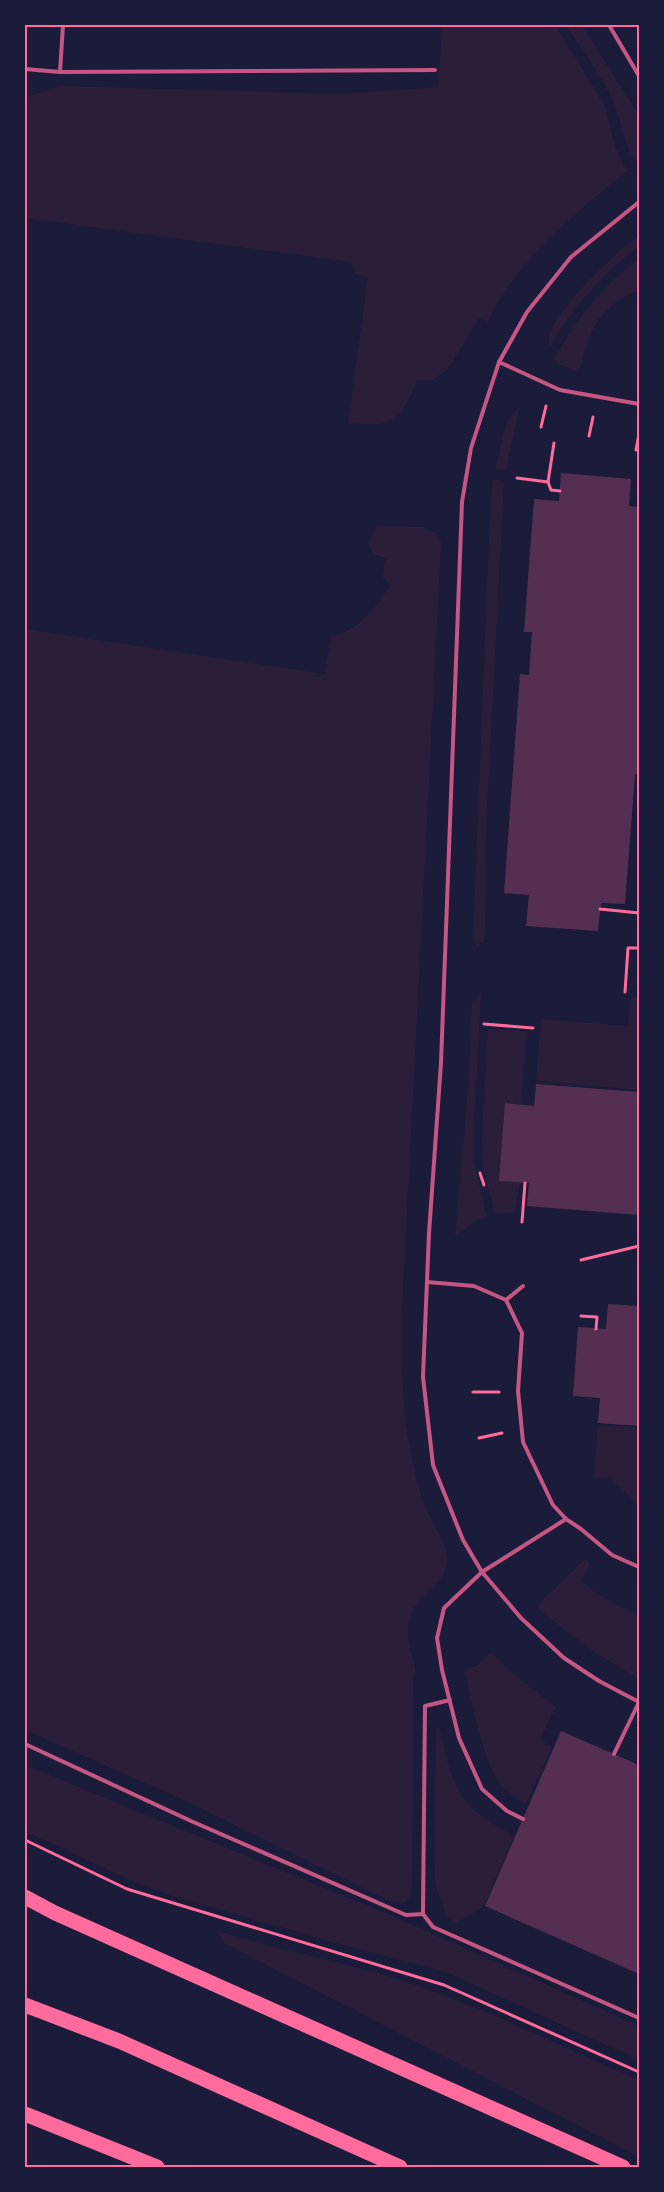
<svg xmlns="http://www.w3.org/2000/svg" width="664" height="2192" font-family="'Source Sans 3',sans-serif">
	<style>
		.green { fill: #2a1e3b }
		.building { fill: #542f53 }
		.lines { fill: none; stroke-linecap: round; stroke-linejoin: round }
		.path { stroke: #ff6b9d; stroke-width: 3 }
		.service { stroke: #c65784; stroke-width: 4 }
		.motorway { stroke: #ff6b9d; stroke-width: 15 }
		.neatline { fill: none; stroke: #ff6b9d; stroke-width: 2 }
	</style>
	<rect width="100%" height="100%" fill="#1b1b3a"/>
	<g class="green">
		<path d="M442 25H555L605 106 615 146 627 171C575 214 517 259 488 322L479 318 448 369 433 380H417C410 399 400 423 376 424 366 425 357 423 348 424L368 278 355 274 351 262 25 218V97L60 86 340 94 438 87Z"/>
		<path d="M565 25H582L639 116V156L635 162C624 144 622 124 614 104 602 76 583 50 565 25Z"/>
		<path d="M639 235V246C603 273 572 307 550 347 539 321 619 251 639 235Z"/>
		<path d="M639 259V289C630 295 617 300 609 308 591 324 587 346 580 368L575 371 558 364 554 359C575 321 604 284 639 259Z"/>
		<path d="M520 406 506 470 495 469 507 421Z"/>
		<path d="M493 479 504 481 486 826 485 929 484 943H479V948L473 941 490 517Z"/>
		<path d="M376 526 422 527 437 534 441 543 401 1328C402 1370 402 1412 411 1453 414 1471 419 1491 426 1508 432 1524 449 1545 447 1564 445 1575 439 1581 431 1589 400 1617 406 1634 416 1670L413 1676 412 1894C406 1904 400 1904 389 1901L188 1802 25 1730V629L325 674 331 636C360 631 374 609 390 586L383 578 385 558 373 554 368 542 373 536Z"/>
		<path d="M481 993 473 1138 474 1161 487 1217 474 1222 455 1237 468 1089 472 1003Z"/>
		<path d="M631 997 639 998V1090L536 1081 541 1019 628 1026Z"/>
		<path d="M488 1029 527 1031 521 1104 505 1103 501 1181 520 1182 515 1212 495 1214 483 1168 482 1136Z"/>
		<path d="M598 1425 639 1428V1505L610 1478H594Z"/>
		<path d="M585 1559 590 1564 580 1581 609 1601 639 1616V1679L591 1650 541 1611 538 1605Z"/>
		<path d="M491 1652 514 1674 556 1707 540 1740 552 1747 526 1804C517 1799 508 1793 501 1785 483 1763 471 1698 464 1669L477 1666Z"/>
		<path d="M439 1726C445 1749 449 1776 462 1796 473 1813 496 1826 514 1836L483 1907 455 1924 446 1914 435 1884 436 1729Z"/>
		<path d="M25 1765 393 1916 639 2026V2060L446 1972 339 1944 173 1896 130 1880 25 1831Z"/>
		<path d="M218 1931C292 1954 369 1966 441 1994 508 2019 573 2052 639 2080V2157L224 1943Z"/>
	</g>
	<g class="building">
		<path d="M561 473 631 479 629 506 639 507V775L635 774 625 904 601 903 598 931 526 926 529 895 504 893 520 674 529 675 532 632H524L534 499 559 501Z"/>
		<path d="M536 1084 639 1092V1215L527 1206 529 1183 499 1181 505 1103 534 1106Z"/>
		<path d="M608 1304 639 1306V1426L598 1423 600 1398 573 1396 578 1327 606 1329Z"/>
		<path d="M561 1731 639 1765V1974L485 1906Z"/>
	</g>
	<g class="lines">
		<g class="path">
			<path d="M541 427 546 406"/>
			<path d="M589 436 593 417"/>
			<path d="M554 443 548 482 551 490 560 491"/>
			<path d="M636 450 639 434"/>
			<path d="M517 478 548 482"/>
			<path d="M600 909 639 913"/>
			<path d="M625 992 628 948H639"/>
			<path d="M484 1024 533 1028"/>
			<path d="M480 1173 484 1185"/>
			<path d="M522 1222 525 1183"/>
			<path d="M581 1260 639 1246"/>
			<path d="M581 1316 597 1317 596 1329"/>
			<path d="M473 1392H499"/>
			<path d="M479 1438 502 1433"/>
			<path d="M25 1840 127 1889 444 1985 639 2072"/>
		</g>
		<g class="service">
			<path d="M609 25 639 76"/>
			<path d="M25 69 60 72 435 70"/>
			<path d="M60 72 63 25"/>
			<path d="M639 202 571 257 527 312 499 362 560 390 639 404"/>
			<path d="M499 362 471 448 462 502 441 1063 429 1233 423 1377 433 1465 463 1540 482 1572 521 1618 564 1658 599 1681 639 1702"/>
			<path d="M427 1282 474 1286 506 1300 522 1333 518 1391 523 1442 553 1505 566 1519 581 1529 612 1555 639 1567"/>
			<path d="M506 1300 523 1286"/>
			<path d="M450 1700 425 1706 423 1914 433 1927 639 2018"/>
			<path d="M25 1744 191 1821 406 1915 423 1914"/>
			<path d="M614 1754 639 1702"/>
			<path d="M523 1819 507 1811 482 1789 459 1738 442 1670 437 1638 444 1608 482 1572 566 1519"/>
		</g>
		<g class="motorway">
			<path d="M25 1897 55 1913 623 2167"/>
			<path d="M25 2005 119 2041 400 2167"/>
			<path d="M25 2114 157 2167"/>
		</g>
	</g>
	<rect width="664" height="2192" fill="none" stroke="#1b1b3a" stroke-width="52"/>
	<rect x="26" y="26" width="612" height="2140" class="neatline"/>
</svg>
